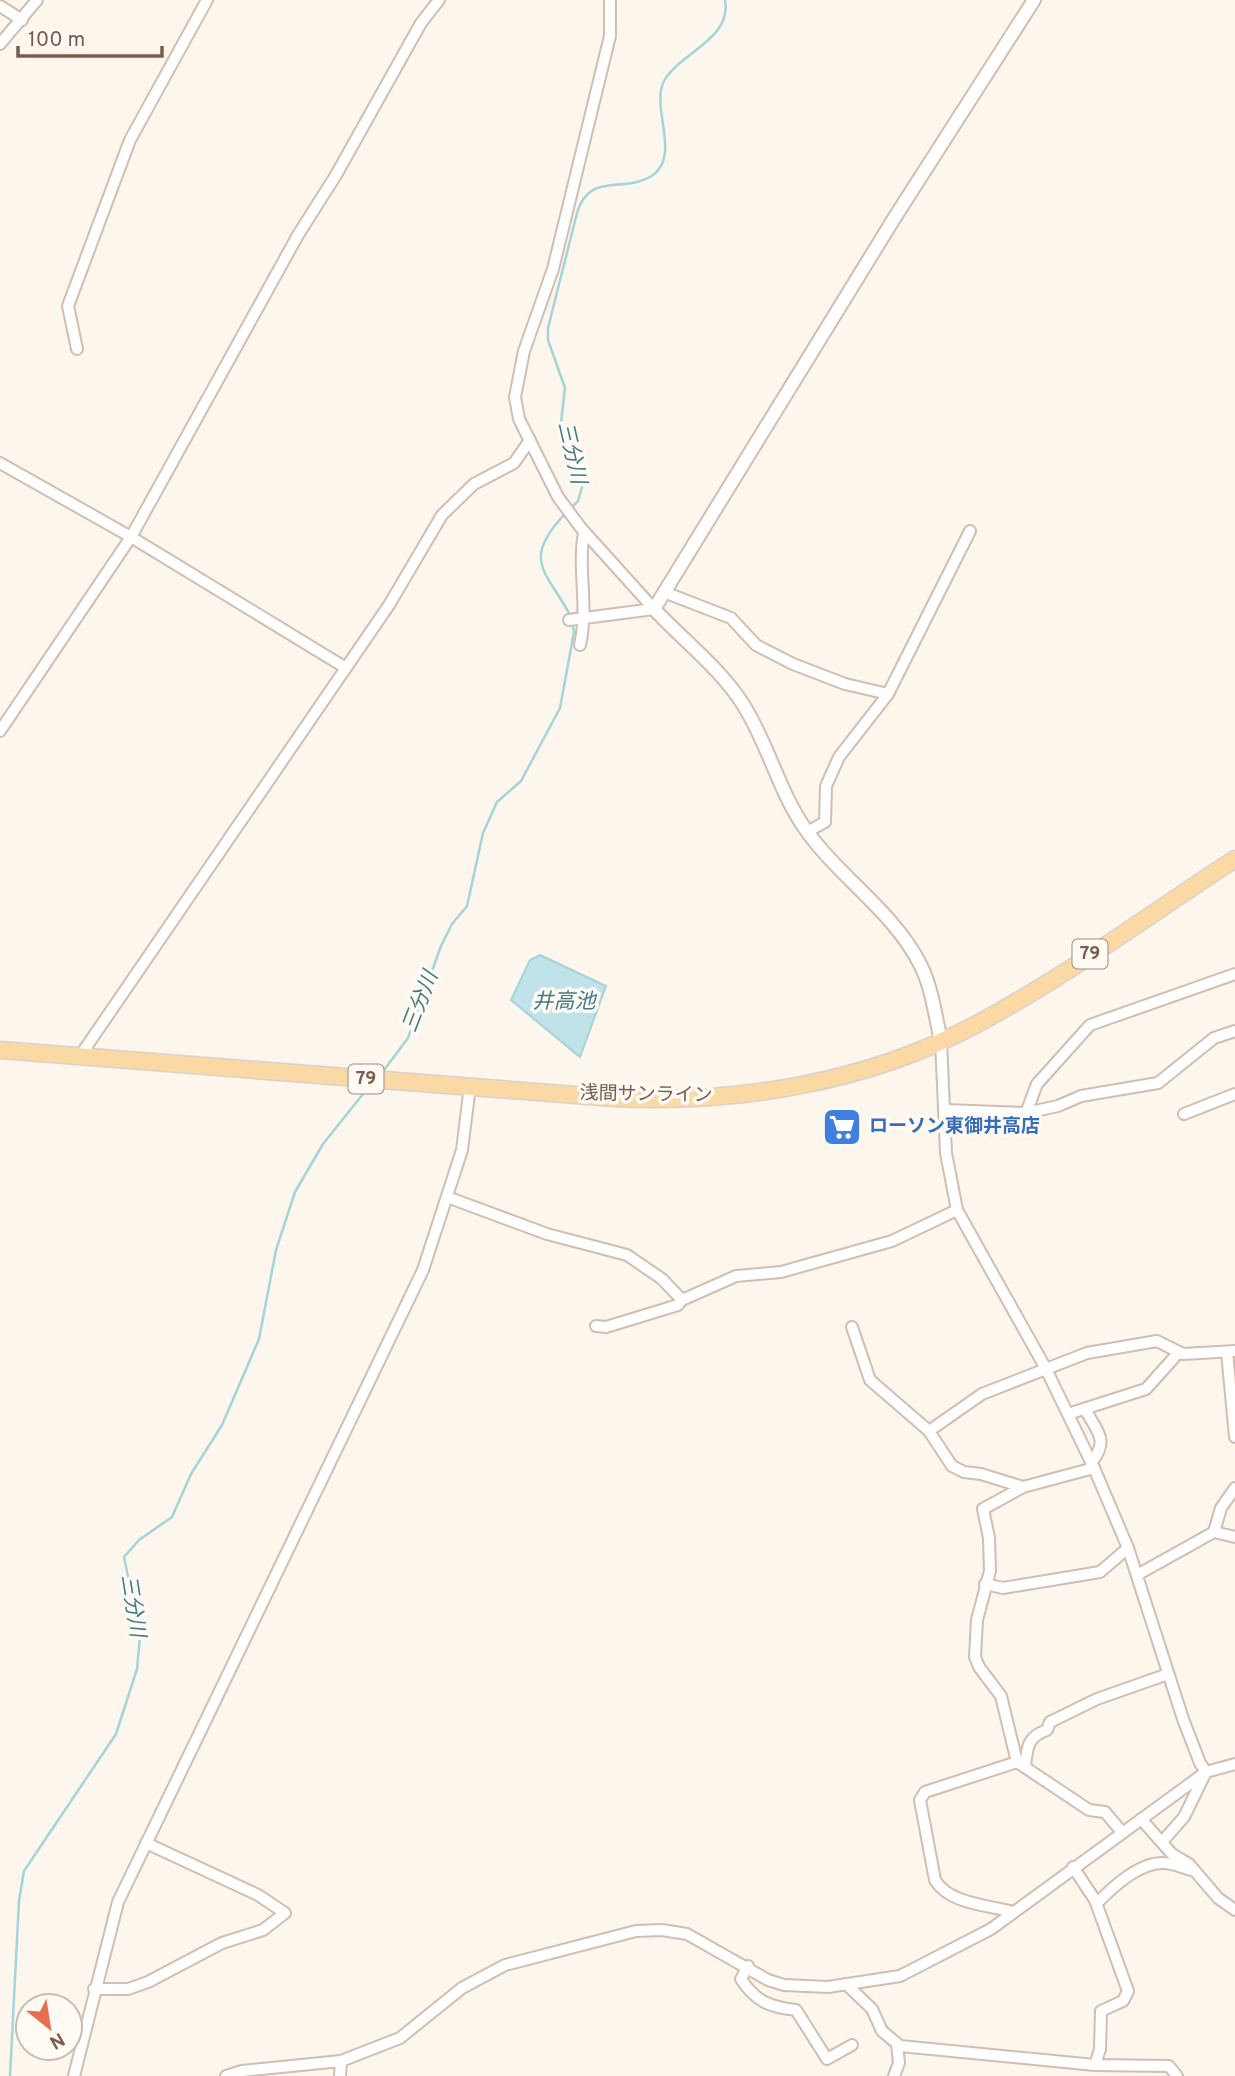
<svg xmlns="http://www.w3.org/2000/svg" width="1235" height="2076" font-family="Overpass,'Noto Sans JP',sans-serif">
	<style>
		.water { fill: #bfe3e8; stroke: #a5d3da; stroke-width: 2 }
		.lines { fill: none; stroke-linecap: round; stroke-linejoin: round }
		.stream { stroke: #a5d3da; stroke-width: 2.5 }
		.minor-casing { stroke: #d1beb0; stroke-width: 14 }
		.tertiary-casing { stroke: #d1beb0; stroke-width: 16 }
		.primary-casing { stroke: #dad1cd; stroke-width: 19 }
		.minor { stroke: #fff; stroke-width: 10 }
		.tertiary { stroke: #fff; stroke-width: 12 }
		.primary { stroke: #fbd9a5; stroke-width: 16 }
		.labels { text-anchor: middle; dominant-baseline: central; stroke-width: 7; stroke-linejoin: round; paint-order: stroke }
		.shield { fill: #fffaf3; stroke: #a28b7f; stroke-width: 2 }
		.shield-label { font-size: 18px; font-weight: bold; fill: #7a5c4d }
		.street-label { font-size: 19px; fill: #7a5c4d; stroke: #fffaf3 }
		.shop-label { font-size: 19px; font-weight: bold; fill: #366cbe; stroke: #fffaf3; text-anchor: start }
		.water-label { font-size: 21px; font-style: italic; fill: #437c86; stroke: #fffaf3 }
	</style>
	<rect width="100%" height="100%" fill="#fdf6ec"/>
	<path class="water" d="M540 955 606 986 580 1057 511 1000 530 960Z"/>
	<g class="lines">
		<g class="stream">
			<path d="M570 509 578 501 582 487 566 446 561 423 565 388 548 340V328L577 213C589 172 621 193 650 177 683 158 650 108 664 81 680 52 732 40 725 0"/>
			<path d="M565 514C519 562 549 573 571 617"/>
			<path d="M381 1074 408 1038 441 946 452 924 467 906 483 833 497 802 521 781 560 708 574 632 572 623"/>
			<path d="M10 2076 19 1901 24 1871 116 1734 137 1669 140 1636 124 1557 139 1540 172 1517 191 1474 222 1425 259 1339 276 1250 295 1192 323 1144 371 1084"/>
		</g>
		<g class="minor-casing">
			<g id="minor">
				<path d="M610 0V36L553 269 524 351 515 397 519 419 558 497 581 528 654 609"/>
				<path d="M0 6 22 20"/>
				<path d="M0 44 37 0"/>
				<path d="M77 349 68 306 130 140 207 0"/>
				<path d="M0 463 131 537 346 668"/>
				<path d="M664 592 731 618 756 645 793 664 845 684 888 694"/>
				<path d="M569 620 654 609"/>
				<path d="M580 645C589 604 577 570 584 532"/>
				<path d="M0 731 131 537 298 235 336 175 421 23 439 0"/>
				<path d="M807 832 825 822 826 786 839 757 888 694 970 531"/>
				<path d="M941 1041 946 1153 957 1210 1045 1367 1094 1468 1128 1548 1183 1719 1200 1763 1206 1772"/>
				<path d="M80 1056 389 605 442 515 474 484 514 463 530 440"/>
				<path d="M945 1110 1026 1113 1058 1106 1081 1096 1158 1083 1214 1038 1235 1031"/>
				<path d="M1026 1113 1037 1084 1090 1025 1235 974"/>
				<path d="M1184 1114 1235 1094"/>
				<path d="M447 1197 547 1234 627 1255 662 1279 682 1300"/>
				<path d="M596 1326 606 1327 678 1305 682 1300 736 1276 781 1272 892 1241 957 1210"/>
				<path d="M852 1327 870 1380 929 1431 952 1466 964 1472 981 1474 1023 1487"/>
				<path d="M1227 1352 1235 1437"/>
				<path d="M1085 1409C1097 1432 1110 1440 1091 1463"/>
				<path d="M1068 1414 1146 1389 1179 1352"/>
				<path d="M929 1431 982 1394 1087 1353 1157 1341 1183 1354 1235 1351"/>
				<path d="M1094 1468 1023 1487 983 1509 989 1538 990 1571 977 1620 975 1657 979 1667 1001 1696 1017 1762 1089 1810 1105 1812 1121 1831"/>
				<path d="M1214 1532 1221 1508 1235 1488"/>
				<path d="M1137 1575 1214 1532 1235 1537"/>
				<path d="M985 1584 1003 1588 1100 1572 1128 1548"/>
				<path d="M1025 1767C1027 1748 1027 1737 1047 1730L1050 1722 1097 1699 1168 1674"/>
				<path d="M1141 1819 1172 1854 1189 1864 1218 1898 1235 1910"/>
				<path d="M1162 1842 1184 1817 1205 1774"/>
				<path d="M1073 1867 1095 1900 1128 1991 1123 2001 1101 2011 1100 2049 1095 2065"/>
				<path d="M1097 1903C1113 1887 1139 1862 1164 1863 1173 1863 1183 1868 1192 1870"/>
				<path d="M1013 1912C988 1905 949 1904 935 1880L920 1800 925 1792 1017 1762"/>
				<path d="M748 1966 741 1979C756 2002 770 2007 796 2010L827 2059 852 2045"/>
				<path d="M846 1984 872 2009 882 2031 900 2046 1095 2065 1169 2066 1177 2076"/>
				<path d="M94 1989H128L148 1982 222 1943 263 1930 285 1913 258 1895 146 1843"/>
				<path d="M74 2076 118 1902 423 1270 462 1150 470 1086"/>
				<path d="M226 2076 242 2071 341 2061 400 2038 462 1988 505 1965 636 1931 662 1930 687 1934 768 1980 784 1985 828 1987 900 1976 991 1929 1206 1772 1235 1764"/>
				<path d="M340 2076 341 2061"/>
				<path d="M894 2076 899 2063 897 2044"/>
			</g>
		</g>
		<g class="tertiary-casing">
			<path id="tertiary" d="M941 1041C935 1015 932 987 920 964 893 911 840 878 806 830 779 792 769 746 744 706 722 670 683 640 654 609L895 217 1034 0"/>
		</g>
		<g class="primary-casing">
			<path id="primary" d="M0 1050 614 1098C736 1104 866 1083 975 1025 1065 977 1149 915 1235 859"/>
		</g>
		<use href="#minor" class="minor"/>
		<use href="#tertiary" class="tertiary"/>
		<use href="#primary" class="primary"/>
	</g>
	<defs>
		<g id="supermarket-square" transform="scale(2.0125)"><rect x="-9" y="-9" width="18" height="18" rx="4" fill="#3f7fe0" stroke="#fffaf3"/><path d="M-6-5.5h2.5l.6 2H6L4.5 2H-2.5L-4.4-4H-6ZM-1.5 3.2a1.3 1.3 0 1 0 .1 0ZM3 3.2a1.3 1.3 0 1 0 .1 0Z" fill="#fff"/></g>
	</defs>
	<g fill-rule="evenodd">
		<use href="#supermarket-square" x="842" y="1127"/>
	</g>
	<g class="labels">
		<g class="shield">
			<rect x="1072.5" y="939.5" width="35" height="29" rx="5"/>
			<rect x="348.5" y="1064.5" width="35" height="29" rx="5"/>
		</g>
		<g class="shield-label">
			<text x="1090" y="954">79</text>
			<text x="366" y="1079">79</text>
		</g>
		<g class="street-label">
			<text transform="translate(646 1095) rotate(1)">浅間サンライン</text>
		</g>
		<g class="shop-label">
			<text x="869" y="1127">ローソン東御井高店</text>
		</g>
		<g class="water-label">
			<text transform="translate(571 453) rotate(77)">三分川</text>
			<text transform="translate(421 1002) rotate(-69)">三分川</text>
			<text x="564" y="1002">井高池</text>
			<text transform="translate(132 1606) rotate(81)">三分川</text>
		</g>
	</g>
	<g transform="translate(49 2027) rotate(150)"><circle r="33" fill="#fffaf3" stroke="#cabbb1" stroke-width="2"/>
	<path d="M0-5L12 26L0 18L-12 26Z" fill="#e76f51"/>
	<text y="-10" font-size="19" font-weight="bold" text-anchor="middle" fill="#7a5c4d">N</text>
	</g>
	<path d="M18 46v10h144v-10" fill="none" stroke="#7a5c4d" stroke-width="3.5"/>
	<text x="28" y="46" font-size="21" fill="#7a5c4d" stroke="#fffaf3" stroke-width="5" paint-order="stroke">100 m</text>
</svg>
